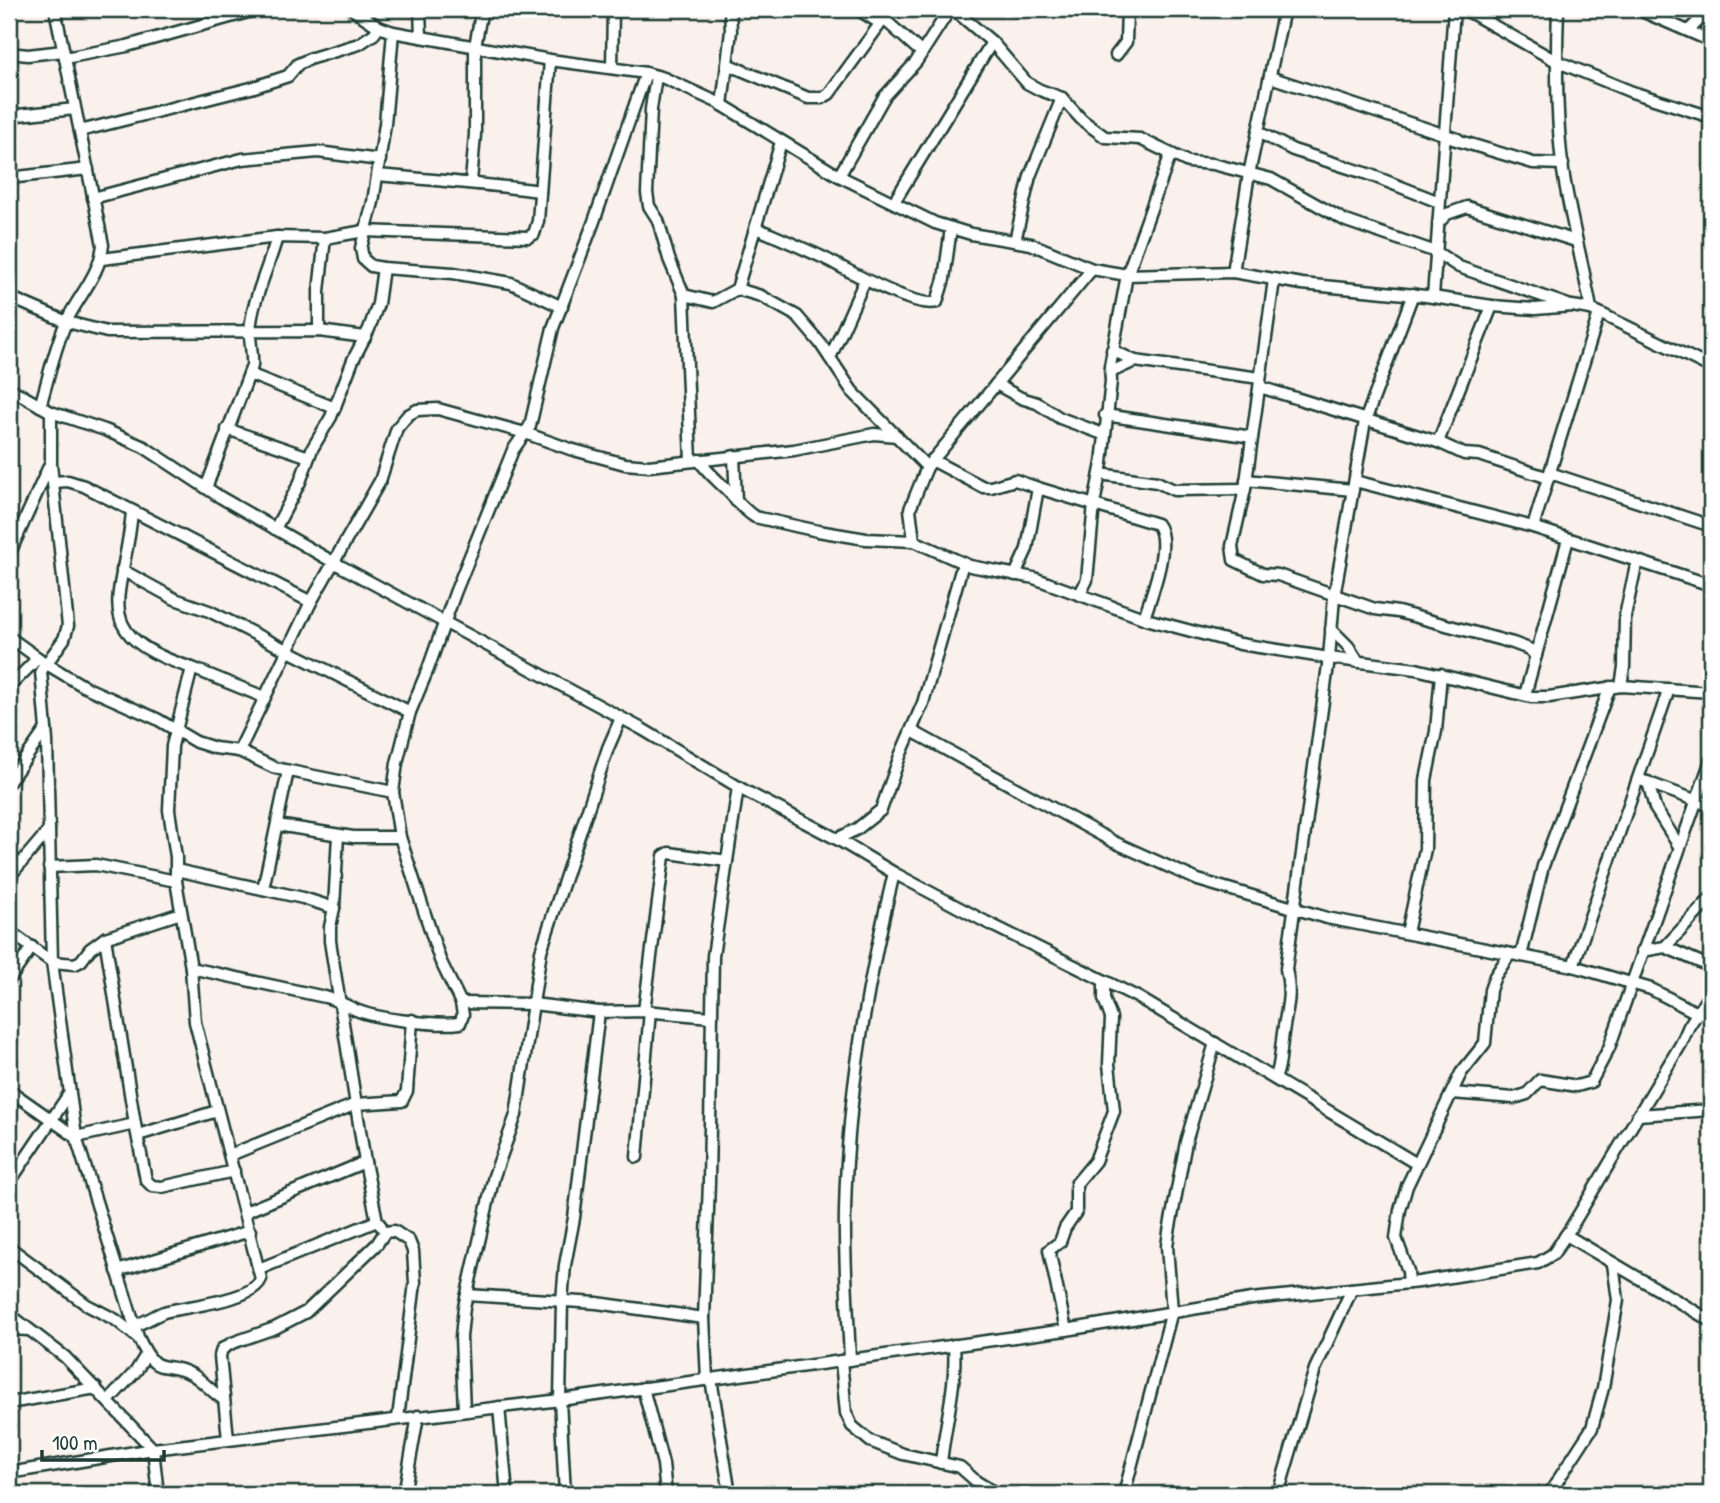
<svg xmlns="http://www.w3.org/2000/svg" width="1720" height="1503" font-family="'Patrick Hand',sans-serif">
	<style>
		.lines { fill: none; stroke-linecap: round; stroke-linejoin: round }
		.street-casing { stroke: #1f3d34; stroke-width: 15 }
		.street { stroke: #fff; stroke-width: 10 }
	</style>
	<rect width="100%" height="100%" fill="#fbf1ec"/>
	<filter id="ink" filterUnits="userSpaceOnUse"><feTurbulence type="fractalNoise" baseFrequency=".0143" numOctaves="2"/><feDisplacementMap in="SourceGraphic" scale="14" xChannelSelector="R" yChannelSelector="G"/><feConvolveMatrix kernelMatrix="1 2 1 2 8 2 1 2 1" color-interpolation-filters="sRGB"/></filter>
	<g filter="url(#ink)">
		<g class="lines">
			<g class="street-casing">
				<g id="street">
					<path d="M352 9 379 27 393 32 550 60 646 73 664 78 719 103 839 176 935 223 971 234 1031 244 1092 269 1127 275 1233 272 1302 284 1426 296 1492 306 1535 309 1572 306 1591 309 1704 364 1711 369"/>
					<path d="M420 9 421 37"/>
					<path d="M857 9 875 20 886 21 922 53"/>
					<path d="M953 9 992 42 1027 83 1040 90 1062 98 1082 120 1105 137 1140 139 1188 162 1213 164 1271 179 1346 221 1436 252 1459 267 1568 305"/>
					<path d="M1464 9 1556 61 1632 92 1711 117"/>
					<path d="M1558 9C1556 62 1556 118 1563 171 1570 217 1583 263 1591 309"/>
					<path d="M1637 9 1711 41"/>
					<path d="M1689 30 1711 9"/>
					<path d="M393 32 385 124 373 202 361 248 363 259 371 266 383 268 453 273 511 283 562 307"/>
					<path d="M9 53 28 55 63 51"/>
					<path d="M1116 55 1126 42 1127 9"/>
					<path d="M65 58 127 46 259 9"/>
					<path d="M727 64 808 98H822L829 94 891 9"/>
					<path d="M612 68 613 9"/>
					<path d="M656 76 651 109 647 193 649 206 658 220 669 259 684 295 691 461"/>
					<path d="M1270 77 1458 139"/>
					<path d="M722 105 731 31 730 9"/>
					<path d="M9 116 75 109"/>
					<path d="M80 131 251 88 288 76 298 64 312 58 359 44 374 34 379 27"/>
					<path d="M1258 132 1293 150 1368 174 1439 202"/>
					<path d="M1453 139 1533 163 1563 164"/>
					<path d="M378 175C432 180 486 184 540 191"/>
					<path d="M839 176 884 97 916 62 950 9"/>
					<path d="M9 178 88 169"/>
					<path d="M471 182 475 134V46L482 9"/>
					<path d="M93 198 242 159 318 152 380 160"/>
					<path d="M894 202 992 42"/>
					<path d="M1438 223 1447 214 1467 207 1576 241"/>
					<path d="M756 228C779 238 803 248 826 259 848 270 915 309 937 302L944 279 951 228"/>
					<path d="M1015 241 1030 176 1062 98"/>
					<path d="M102 259 277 237 325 238 364 231 528 237 534 234 538 221 550 60"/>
					<path d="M1233 272 1249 174 1284 9"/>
					<path d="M1274 280 1245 489 1232 546 1234 560 1263 574 1278 575 1375 609 1398 612 1513 643 1529 649 1536 656"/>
					<path d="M737 289 761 296 797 316 820 343 852 391 927 467 1092 269"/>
					<path d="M684 295 713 302 737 289 781 142"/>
					<path d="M9 297 67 322 107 332 319 331 365 337"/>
					<path d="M1433 297 1454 9"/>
					<path d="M319 331V291L325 238"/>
					<path d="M1112 350 1135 361 1260 378"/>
					<path d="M830 358 865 280"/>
					<path d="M1111 372 1135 361"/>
					<path d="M249 374 335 408"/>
					<path d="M996 384 1021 398 1037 403 1060 418 1103 434"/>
					<path d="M1260 387 1438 442 1464 454 1479 455 1549 478"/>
					<path d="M9 388 51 412 105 430 144 447 220 497 333 562 642 729 745 791 837 839 894 873 986 922 1139 998 1417 1164"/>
					<path d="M40 406C49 377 55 345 68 318 81 293 100 273 103 245L55 9"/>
					<path d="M51 412V464L68 626 64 639 41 671 47 741 52 962 76 1137 138 1337C159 1382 161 1357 193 1375 204 1382 212 1392 223 1399"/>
					<path d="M1105 415 1252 437"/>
					<path d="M227 429 309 457"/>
					<path d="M1438 442 1492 306"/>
					<path d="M734 456 736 501"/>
					<path d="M699 460C707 472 716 479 726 489 736 499 742 509 755 517L818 531 866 539 914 541 970 566 1034 578 1146 619 1240 644 1329 658 1416 669 1531 697H1549L1621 686 1711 692"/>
					<path d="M932 460 983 487H991L1015 480 1038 488 1157 524C1172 544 1151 596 1144 618"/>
					<path d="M1550 473 1711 526"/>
					<path d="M1100 474 1157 482 1174 490 1245 489"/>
					<path d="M1246 480 1353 490"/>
					<path d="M1355 481 1533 527 1711 585"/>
					<path d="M53 482 68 481 84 486 311 602"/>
					<path d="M206 488 252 366C253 355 250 344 250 333 251 302 269 267 277 237"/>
					<path d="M132 511C126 595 82 633 192 668L172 746 169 810 176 857V881L191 968 195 1022 261 1279C253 1301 186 1306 164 1312 154 1316 145 1322 134 1326"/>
					<path d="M1533 527 1599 313"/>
					<path d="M275 529 300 482 312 449 331 417 353 360 369 329 378 304 383 268"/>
					<path d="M914 541 910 509 927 467"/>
					<path d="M9 555 50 464"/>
					<path d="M122 570 175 599 209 611 410 712"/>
					<path d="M1015 575 1027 549 1038 488"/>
					<path d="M1080 594 1087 580 1094 504 1102 463 1111 381 1110 366 1127 275 1170 156"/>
					<path d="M1331 629 1348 646 1358 662"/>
					<path d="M9 637 45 663 85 687 157 719 196 742 215 748 239 751"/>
					<path d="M192 668 264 697"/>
					<path d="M1621 686 1624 667 1625 616 1637 561"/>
					<path d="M9 687 38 658"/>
					<path d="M1525 695 1568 539"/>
					<path d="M912 731 1114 842 1198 880 1327 918 1573 966 1651 989 1697 1013"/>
					<path d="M1638 779 1711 806"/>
					<path d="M9 782 46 729"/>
					<path d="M1648 782 1655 808 1679 846"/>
					<path d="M393 792 275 768 239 751 311 602 380 481 397 428 408 415 417 410 438 409 525 433 570 449 625 464 649 466 794 450 874 434 897 436"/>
					<path d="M277 825 353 837H400"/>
					<path d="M837 839 857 829 881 810 900 756 923 703 963 563"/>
					<path d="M49 867 96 865 176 881"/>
					<path d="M176 870 303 898 334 908 330 927V941L365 1162 377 1221"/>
					<path d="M9 877 49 830"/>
					<path d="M263 889 288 771"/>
					<path d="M334 908 338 835"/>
					<path d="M9 931 52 962 75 964 81 961 90 949 105 938 181 913"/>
					<path d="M1407 933 1425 849 1426 780 1436 731 1441 674"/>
					<path d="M105 938 135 1124 146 1180 152 1186 162 1187 234 1171"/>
					<path d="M1665 947 1711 967"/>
					<path d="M1642 951 1665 947 1711 898"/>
					<path d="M1521 956 1543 866 1610 687"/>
					<path d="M1573 966 1669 689"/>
					<path d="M191 968 325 997C337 1000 345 1005 356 1010 377 1019 437 1026 460 1023L463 1015 461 1003 440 960 400 837 393 792 397 763 410 712 428 669 455 593 513 450 530 426 553 328 593 224 646 73"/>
					<path d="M9 980 32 947"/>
					<path d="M461 1003 533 1004 599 1012 644 1011 711 1017"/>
					<path d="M644 1011 664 856 669 853 727 861"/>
					<path d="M1275 1079C1281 1065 1280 1055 1282 1041 1285 1010 1293 1001 1286 969L1329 658 1334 597 1365 421 1413 294"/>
					<path d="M9 1090 76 1137 135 1124"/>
					<path d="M1452 1093 1514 1098 1527 1094 1540 1080 1577 1086 1591 1082 1609 1048 1711 760"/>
					<path d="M1638 1115 1711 1110"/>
					<path d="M138 1135 217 1111"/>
					<path d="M230 1155 356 1104 402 1101 407 1091 412 1020"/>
					<path d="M637 1157 650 1011"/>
					<path d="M9 1183 69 1094"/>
					<path d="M245 1212 365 1162"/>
					<path d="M385 1232 394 1231 409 1241 413 1251 415 1283 398 1418"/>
					<path d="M1566 1235 1711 1321"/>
					<path d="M9 1247 87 1305 116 1320 137 1337"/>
					<path d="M259 1269 377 1221 381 1226"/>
					<path d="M117 1271 250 1231"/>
					<path d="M1409 1283 1408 1271 1396 1238 1400 1210 1407 1186 1461 1073 1485 1043 1490 990 1495 976 1510 954"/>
					<path d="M467 1295 597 1303 704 1318"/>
					<path d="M9 1314 65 1357 153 1449 158 1494"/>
					<path d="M9 1329 29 1330"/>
					<path d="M1066 1330 1049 1250 1060 1242 1065 1228 1076 1212V1184L1095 1161 1114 1111 1109 1064 1111 1018 1104 999V981"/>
					<path d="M850 1360C848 1310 844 1260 845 1211 847 1097 867 983 894 873"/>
					<path d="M841 1361 846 1413 852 1426 870 1441 903 1454 960 1467 977 1482 997 1494"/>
					<path d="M707 1379 704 1318 709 1182 713 956 738 787"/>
					<path d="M711 1379 730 1494"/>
					<path d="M643 1388 663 1464 666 1494"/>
					<path d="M108 1401 136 1371 146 1355"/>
					<path d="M9 1403 96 1388"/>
					<path d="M499 1407 507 1494"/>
					<path d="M464 1411 461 1337 464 1307 494 1176 516 1115 541 951 608 748 621 718"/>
					<path d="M228 1439 220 1356 222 1349 232 1343 275 1328 306 1312 377 1244 385 1232"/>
					<path d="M941 1463C945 1423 957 1386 954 1345"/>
					<path d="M9 1473 153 1449 560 1400 1066 1330 1252 1299 1419 1282 1538 1263 1553 1254 1570 1229 1681 1044 1689 1026 1711 992"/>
					<path d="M404 1494 418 1416"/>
					<path d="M565 1494 560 1400 562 1301 565 1265 574 1218 599 1012"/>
					<path d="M1124 1494 1172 1311 1167 1246 1169 1232 1186 1142 1215 1043"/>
					<path d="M1278 1494 1315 1369 1352 1289"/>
					<path d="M1549 1494 1592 1428 1603 1388 1618 1300 1613 1264"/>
				</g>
			</g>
			<use href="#street" class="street"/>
		</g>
	</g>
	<rect width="1720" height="1503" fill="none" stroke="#fff" stroke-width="35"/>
	<rect x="18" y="18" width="1685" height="1468" fill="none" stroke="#1f3d34" stroke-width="2.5" filter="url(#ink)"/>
	<path d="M42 1450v10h122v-10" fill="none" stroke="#1f3d34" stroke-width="3.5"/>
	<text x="52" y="1450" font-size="21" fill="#1f3d34" stroke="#ffffff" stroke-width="5" paint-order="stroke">100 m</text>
</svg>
